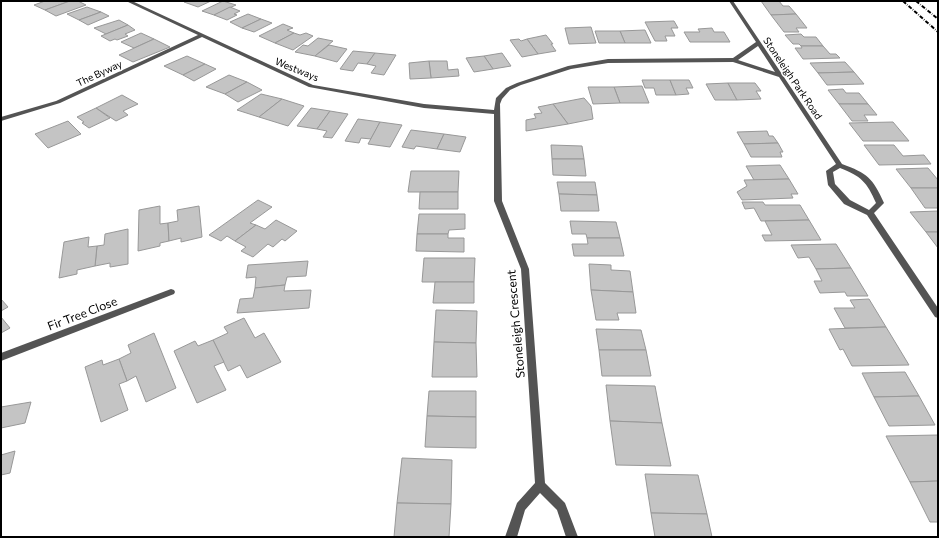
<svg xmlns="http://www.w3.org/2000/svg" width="939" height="538" font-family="Commissioner,sans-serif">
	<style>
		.building { fill: #c4c4c4; stroke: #989898 }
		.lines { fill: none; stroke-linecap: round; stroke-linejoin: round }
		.street { fill: #545454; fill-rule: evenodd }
		.rail { stroke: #000; stroke-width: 2; stroke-dasharray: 4 1.5 0.5 1.5; stroke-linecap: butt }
		.labels { text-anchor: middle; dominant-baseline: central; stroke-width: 3; stroke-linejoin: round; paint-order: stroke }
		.far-street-label { font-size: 10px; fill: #000; stroke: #fff }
		.street-label { font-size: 12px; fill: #000; stroke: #fff }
	</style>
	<rect width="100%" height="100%" fill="#fff"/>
	<g class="building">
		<path d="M45 1H70L45 10 34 5Z"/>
		<path d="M70 1H78L86 5 56 16 45 10Z"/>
		<path d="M187 1H211L198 7 184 2Z"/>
		<path d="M223 1 236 5 214 15 202 11Z"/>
		<path d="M761 1H779L783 6H789L796 14 771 15Z"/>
		<path d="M87 7 101 12 79 20 67 14Z"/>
		<path d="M230 7 240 11 234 14 237 15 227 20 214 15Z"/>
		<path d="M101 12 109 16 88 25 79 20Z"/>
		<path d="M248 14 261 19 242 28 230 22Z"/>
		<path d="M796 14 807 28H796L799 32H784L771 15Z"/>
		<path d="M261 19 272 23 254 32 242 28Z"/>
		<path d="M119 20 128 25 106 34 94 28Z"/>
		<path d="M674 21 678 28H671L675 36H665L667 41H655L645 22Z"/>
		<path d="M283 24 293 28 287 30 294 33 275 43 259 36Z"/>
		<path d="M128 25 135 30 125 34 128 36 117 40 115 39 110 41 101 36Z"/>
		<path d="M591 27 596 43 569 44 565 28Z"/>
		<path d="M712 28 714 32H724L730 42H690L684 32H700L698 29Z"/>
		<path d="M645 30 651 43H625L620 31Z"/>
		<path d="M595 31H620L625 43H599Z"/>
		<path d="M141 33 154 39 134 48 121 42Z"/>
		<path d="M294 33 300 35 306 33 313 36 293 50 275 43Z"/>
		<path d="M801 34 804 37H816L823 46H801L799 44H793L785 35Z"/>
		<path d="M546 35 553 44H551L556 51 538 54 527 39Z"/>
		<path d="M318 38 333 41 315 56 295 52 303 45 308 46Z"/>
		<path d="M154 39 170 47 133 62 119 55Z"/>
		<path d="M519 39 521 41 527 39 538 54 522 57 510 40Z"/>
		<path d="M329 45 347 49 337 62 315 56Z"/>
		<path d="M801 46H823L830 54H836L840 58 803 59 795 48H802Z"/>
		<path d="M353 51 375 53 367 64 358 63 353 71 340 69Z"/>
		<path d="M375 53 396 55 384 75 371 73 376 66 367 64Z"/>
		<path d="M502 53 511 66 493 69 484 56Z"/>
		<path d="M187 56 205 64 183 75 164 66Z"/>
		<path d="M484 56 493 69 474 72 466 58Z"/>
		<path d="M429 61H447L448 70 458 69 459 76 431 78Z"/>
		<path d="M429 61 431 78 410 79 409 63Z"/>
		<path d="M845 62 854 72 818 73 810 63Z"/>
		<path d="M205 64 216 69 194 81 183 75Z"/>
		<path d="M854 72 864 84 827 85 818 73Z"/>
		<path d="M229 75 247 82 225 94 206 87Z"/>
		<path d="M642 80H670L676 95H656L654 88H645Z"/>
		<path d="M670 80H689L693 88H686L689 94 676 95Z"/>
		<path d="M247 82 262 90 238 102 225 94Z"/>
		<path d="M728 83 737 100H715L706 84Z"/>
		<path d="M728 83H755L761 91H756L761 99 737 100Z"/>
		<path d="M642 86 649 103H620L614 87Z"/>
		<path d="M588 87H614L620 103 593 104Z"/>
		<path d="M843 89 846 93H859L868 104H839L828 90Z"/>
		<path d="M261 94 282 99 259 117 237 110Z"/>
		<path d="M122 95 138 104 123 111 128 115 116 121 96 108Z"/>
		<path d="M584 98 591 106 593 119 568 124 553 104Z"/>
		<path d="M282 99 304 106 288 126 259 117Z"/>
		<path d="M553 104 568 124 526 131V120L536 118 534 114 542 113 538 107Z"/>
		<path d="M839 104H868L877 115H864L868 121H852Z"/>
		<path d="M96 108 110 118 89 128 82 123 84 122 77 117Z"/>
		<path d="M311 108 330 111 317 129 297 126Z"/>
		<path d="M330 111 348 114 332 138 323 137 327 131 317 129Z"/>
		<path d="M358 119 380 122 371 139 361 138 359 143 345 141Z"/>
		<path d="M68 121 81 134 48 148 35 134Z"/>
		<path d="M380 122 402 125 390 147 368 144Z"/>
		<path d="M893 122 909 141H863L849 123Z"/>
		<path d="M411 130 444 134 437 149 416 146 414 149 402 147Z"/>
		<path d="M767 131 769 136H773L778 143 744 144 737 132Z"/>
		<path d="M444 134 466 137 460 152 437 149Z"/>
		<path d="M778 143 783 152H780L782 157H751L744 144Z"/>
		<path d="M551 145 582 146 584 159H552Z"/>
		<path d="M864 145H894L903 156 924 155 931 164 879 165Z"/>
		<path d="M552 159H584L586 176 553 175Z"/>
		<path d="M780 165 789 179 754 180 746 166Z"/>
		<path d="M928 168 938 180V188H911L896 169Z"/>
		<path d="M411 171H459L458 192H408Z"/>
		<path d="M789 179 798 194H791L793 198 742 200 737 192 747 186 744 180Z"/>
		<path d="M557 182H595L597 195 559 194Z"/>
		<path d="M911 188H938V208H925Z"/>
		<path d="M420 192H458V209H419Z"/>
		<path d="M559 194 597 195 599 211H561Z"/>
		<path d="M258 200 272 207 250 223 256 225 235 241 227 236 221 241 209 235Z"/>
		<path d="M742 202H763L765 205H800L809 220 761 221 754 208 745 209Z"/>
		<path d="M160 206V224L168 223 169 241 160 243V246L138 251 139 210Z"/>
		<path d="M199 206 202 237 181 242V238L169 241 168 223 178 221 177 210Z"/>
		<path d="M938 211V232H926L910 212Z"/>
		<path d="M419 214H465V229L449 230 448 234H417Z"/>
		<path d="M276 220 297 231 285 241 282 239 273 247 268 244 253 257 241 251 246 247 235 241 256 225 265 229Z"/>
		<path d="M809 220 821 240 765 241 762 235H772L765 221Z"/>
		<path d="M570 221 616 222 620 238H587L586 234H572Z"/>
		<path d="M128 229V264L110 267V263L95 266 97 246 104 245 105 234Z"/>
		<path d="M926 232H938V248Z"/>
		<path d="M417 234H448V238H464V252L416 251Z"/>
		<path d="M89 237 88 247 97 246 95 266 77 270V274L59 278 64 242Z"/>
		<path d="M587 238H620L624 256H574L572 244H588Z"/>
		<path d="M836 244 851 268 816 269 809 257 798 258 791 245Z"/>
		<path d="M424 258H475L474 282H422Z"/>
		<path d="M308 261 306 276 287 277 285 285 255 288 256 277 246 278 248 265Z"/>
		<path d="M589 264 611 265V270L630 271 633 292 591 290Z"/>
		<path d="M851 268 868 296H847L845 292 820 293 814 281H822L816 269Z"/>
		<path d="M435 282H474V303H433Z"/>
		<path d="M285 285 284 291 311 290 309 308 237 313 240 299 253 298 255 288Z"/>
		<path d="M591 290 633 292 636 313H617L619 320H596Z"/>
		<path d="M1 299 8 307 1 311Z"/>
		<path d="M869 299 886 327 845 328 834 308H855L850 300Z"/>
		<path d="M436 310 477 311 476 343 434 342Z"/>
		<path d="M1 317 10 328 1 333Z"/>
		<path d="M244 318 255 338 264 333 281 362 247 378 240 365 228 371 213 340 228 333 224 327Z"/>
		<path d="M886 327 909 365 852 366 843 349 840 350 829 329Z"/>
		<path d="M596 329 641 330 646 350H599Z"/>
		<path d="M154 333 176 388 146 402 136 376 127 381 119 359 131 353 128 345Z"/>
		<path d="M213 340 224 362 214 366 226 390 197 403 174 351 195 341 198 346Z"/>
		<path d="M434 342 476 343 477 377H432Z"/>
		<path d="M599 350H646L651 376H602Z"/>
		<path d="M119 359 127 381 119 384 128 410 101 422 85 367 102 360 103 365Z"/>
		<path d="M905 372 919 396 874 397 862 373Z"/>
		<path d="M606 385 655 386 662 423 610 421Z"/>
		<path d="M429 391H476V417L427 416Z"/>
		<path d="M919 396 935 425 889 426 874 397Z"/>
		<path d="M31 402 25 423 1 428V407Z"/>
		<path d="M427 416 476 417V448L425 447Z"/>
		<path d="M610 421 662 423 671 466 616 465Z"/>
		<path d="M938 435V481L910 482 886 436Z"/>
		<path d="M15 451 10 473 1 475V455Z"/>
		<path d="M402 458 452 460 451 504 397 503Z"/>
		<path d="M645 474 698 475 707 514 651 513Z"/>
		<path d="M938 481V522H930L910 482Z"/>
		<path d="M397 503 451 504 449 537H394Z"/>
		<path d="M651 513 707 514 712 537H655Z"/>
	</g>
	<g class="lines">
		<g class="street">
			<path d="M126 1H132L313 85 424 104 494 110 496 98 506 88 517 83 568 66 608 59 733 58 756 42 729 1H733L842 164C867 173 873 178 884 203L874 213 938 308V318L935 317 867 215 844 204 828 185 826 171 836 164 779 77 733 62 608 63 571 69 521 85 510 90 502 99 500 104 502 201 529 269 545 483 565 503 578 537H566L557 510 540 493 525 510 517 537H505L517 503 535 483 521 269 494 201V114L424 108 309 87 202 37 60 103 1 121V117L56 101 198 35ZM758 46 775 72 738 60ZM840 168C861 176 867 182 876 203L869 210 850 200 835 184 833 172Z"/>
			<path d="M171 289 174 290 175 292 174 294 1 361V353Z"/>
		</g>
		<g class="rail">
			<path d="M903 1 938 32"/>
			<path d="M916 1 938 19"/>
		</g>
	</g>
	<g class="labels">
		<g class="far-street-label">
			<text transform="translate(297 69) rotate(22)">Westways</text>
			<text transform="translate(99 73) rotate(-25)">The Byway</text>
			<text transform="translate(793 78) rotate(56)">Stoneleigh Park Road</text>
		</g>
		<g class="street-label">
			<text transform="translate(82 313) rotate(-21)">Fir Tree Close</text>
			<text transform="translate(515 324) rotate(-95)">Stoneleigh Crescent</text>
		</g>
	</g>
	<rect width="939" height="538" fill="none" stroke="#000000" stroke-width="4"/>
</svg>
